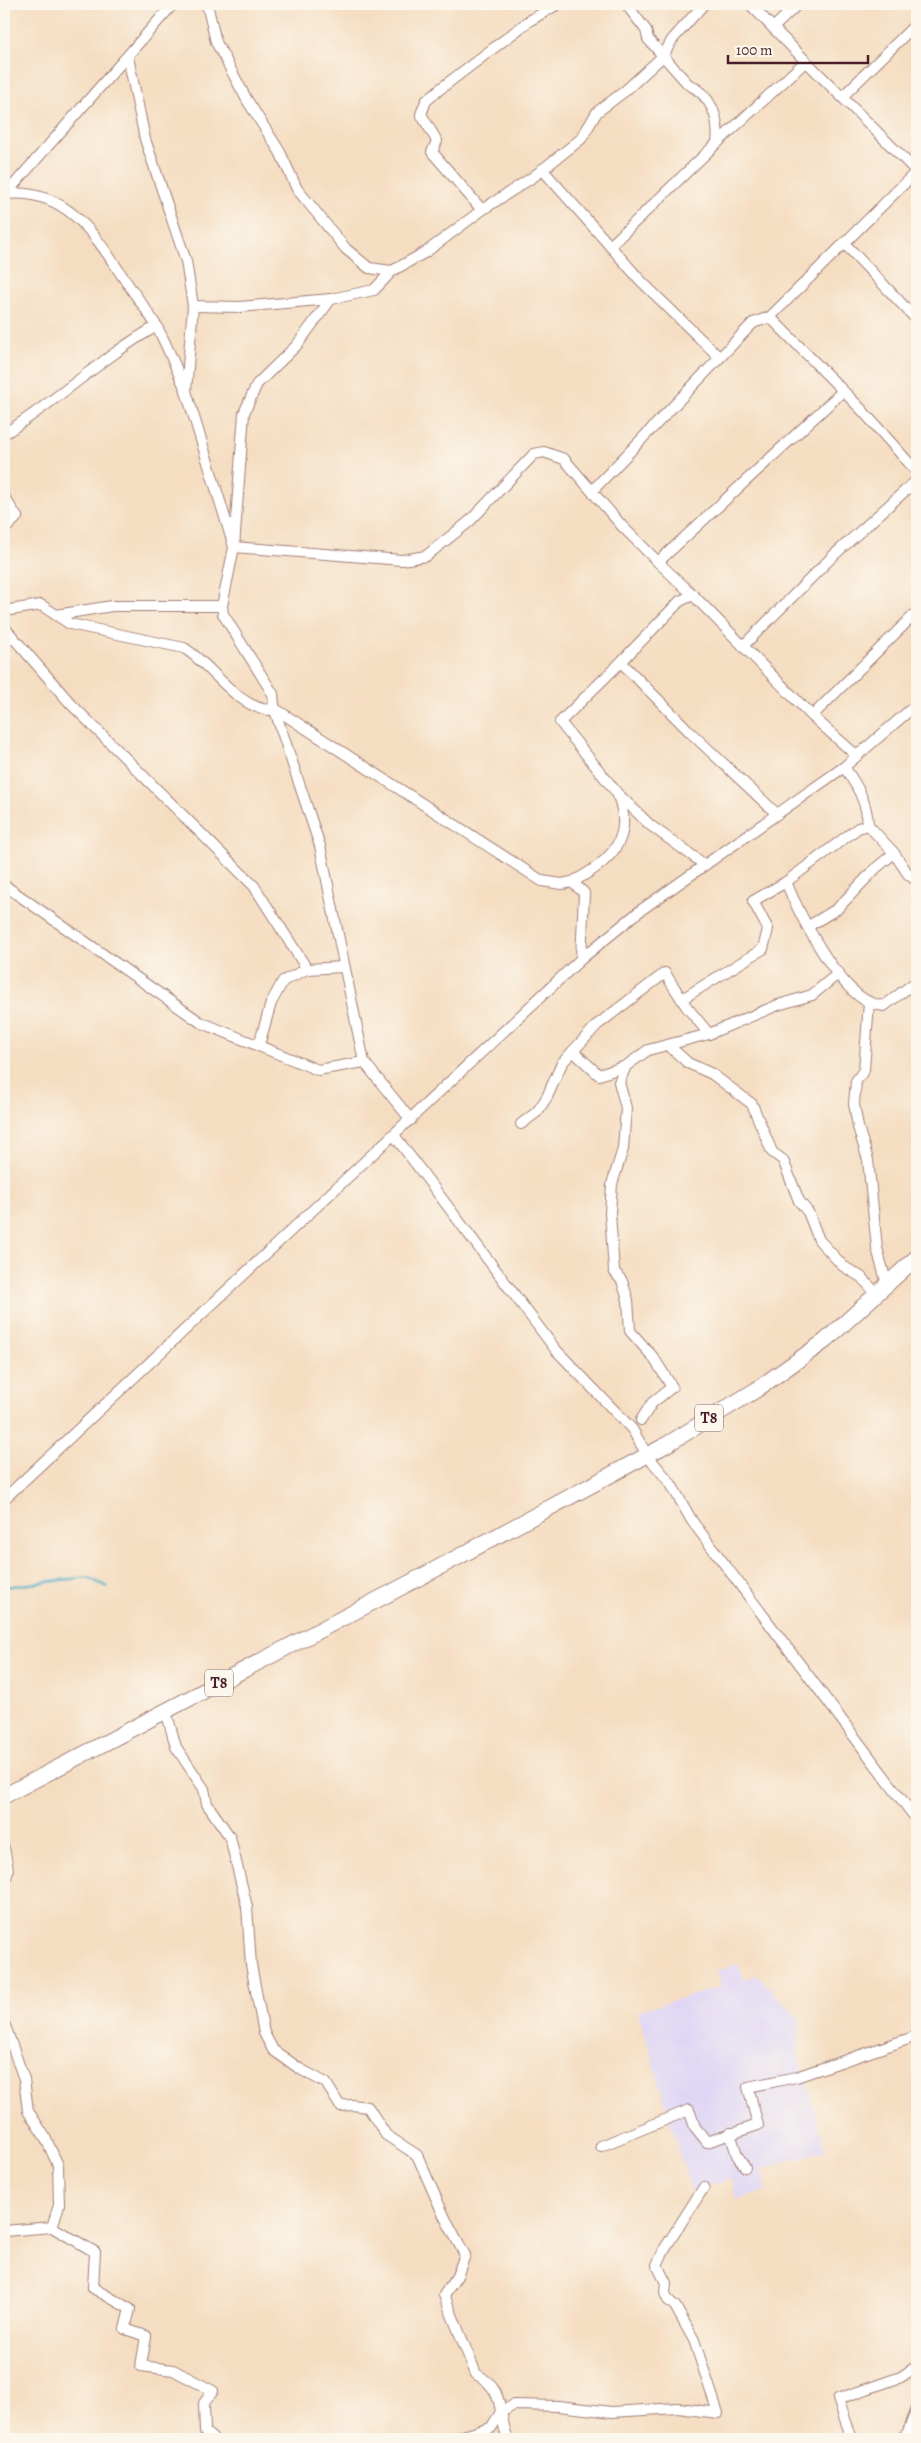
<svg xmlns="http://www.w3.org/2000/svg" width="921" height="2443" font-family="Alegreya,serif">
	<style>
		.built { fill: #dfd5f5 }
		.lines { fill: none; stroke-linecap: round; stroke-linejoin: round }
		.stream { stroke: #48adc7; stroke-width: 2.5 }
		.minor-casing { stroke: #a07e76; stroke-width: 12 }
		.highway-casing { stroke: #a07e76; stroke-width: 17 }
		.minor { stroke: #fff; stroke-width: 10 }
		.highway { stroke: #fff; stroke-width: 15 }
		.labels { text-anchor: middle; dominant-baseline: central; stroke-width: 4; stroke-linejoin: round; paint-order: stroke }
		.shield { fill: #fbf7ec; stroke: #7f6065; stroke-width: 1 }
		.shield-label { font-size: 16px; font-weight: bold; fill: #4a1f2b }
	</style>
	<rect width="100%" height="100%" fill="#fbf7ec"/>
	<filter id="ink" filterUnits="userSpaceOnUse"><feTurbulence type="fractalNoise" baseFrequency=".02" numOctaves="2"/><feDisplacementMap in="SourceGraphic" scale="10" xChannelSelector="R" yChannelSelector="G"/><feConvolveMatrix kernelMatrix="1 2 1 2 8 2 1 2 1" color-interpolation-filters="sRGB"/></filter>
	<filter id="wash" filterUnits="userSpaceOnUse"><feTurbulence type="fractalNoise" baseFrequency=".0096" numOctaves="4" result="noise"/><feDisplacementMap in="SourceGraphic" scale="20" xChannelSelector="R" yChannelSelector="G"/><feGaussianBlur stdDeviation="1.12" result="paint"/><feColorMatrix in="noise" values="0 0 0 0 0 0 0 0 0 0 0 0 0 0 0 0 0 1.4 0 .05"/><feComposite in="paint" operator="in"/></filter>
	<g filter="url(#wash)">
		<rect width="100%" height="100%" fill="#f5ddc1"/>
		<path class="built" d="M738 1964 743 1979 757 1975 800 2020 798 2053 826 2150 761 2169 767 2190 737 2199 731 2179 691 2191 638 2011 721 1987 717 1971Z"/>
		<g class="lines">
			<path class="stream" d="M4 1587 87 1577 107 1587"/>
		</g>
	</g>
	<g filter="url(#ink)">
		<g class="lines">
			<g class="minor-casing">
				<g id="minor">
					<path d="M207 4 216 42 247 100 280 152 297 189 346 249 369 268 392 271"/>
					<path d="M626 4 646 30 648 39 688 84C711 95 720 118 717 143"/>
					<path d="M750 4C804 61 861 115 917 172"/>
					<path d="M773 28 798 4"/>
					<path d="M843 96 917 23"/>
					<path d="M542 169 641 281 719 357"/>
					<path d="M6 194C67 188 95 235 125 280 135 295 148 311 157 327 168 347 176 369 186 390"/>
					<path d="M4 196 173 4"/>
					<path d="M482 210 432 152 437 141 421 114 426 101 440 89 529 21 558 4"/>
					<path d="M844 243 917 320"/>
					<path d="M610 246 717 143 805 62"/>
					<path d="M331 299 297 345 257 384 244 413 234 547 402 560 426 556 470 521 534 454 544 452 564 459 622 526 658 562 693 595 812 716 857 756"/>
					<path d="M193 306 240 307 331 299 374 290 392 271 426 252 482 210 533 177 581 139 597 112 625 91 663 56 672 40 704 4"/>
					<path d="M770 317 861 409 917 472"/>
					<path d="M4 434C57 401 102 357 157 326"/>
					<path d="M592 491 753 323 770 317 917 171"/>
					<path d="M4 497 17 517 4 530"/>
					<path d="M658 562 842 392"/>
					<path d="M693 595 680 601 621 662 691 733 777 814"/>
					<path d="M4 611 41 605 70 624 184 648C212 665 236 707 269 710L274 705 273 694 223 614 222 606 234 547 186 391 193 306 186 261 145 139 128 57"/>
					<path d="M56 615 112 606H222"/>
					<path d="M4 627 71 704 254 886 307 969 343 967"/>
					<path d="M743 646 834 555 917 480"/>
					<path d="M621 662 560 722 617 793 650 825 705 865"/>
					<path d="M274 708 320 846 364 1062 411 1120"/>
					<path d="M274 708 542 881 562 884 572 882 584 893 581 959"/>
					<path d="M812 716 917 612"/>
					<path d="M844 767C857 785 867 802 868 825L894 853 908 874 917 881"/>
					<path d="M572 882C609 863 635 839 618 796"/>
					<path d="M786 882C799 914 837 988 869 1002 873 1004 879 1005 884 1006L917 981"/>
					<path d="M4 885 200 1022 318 1070 364 1062"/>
					<path d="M807 927 837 909 875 869 894 853"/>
					<path d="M682 999 763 949 768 929 753 901 786 882 858 828 868 825"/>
					<path d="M869 1002 864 1070 856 1081 854 1104 858 1127 868 1160 877 1248 887 1285"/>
					<path d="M259 1045 271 1003 283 981 307 969"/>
					<path d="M668 1045 688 1063 712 1074 752 1104 772 1152 783 1160 799 1201 808 1212 819 1240 843 1266 861 1277 877 1294"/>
					<path d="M573 1051 599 1075 626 1066 648 1050 709 1034 778 1005 812 995 839 973"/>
					<path d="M626 1066 619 1082 626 1108 623 1149 612 1184 610 1213 614 1271 622 1281 628 1300 630 1331 653 1357 672 1387 652 1403 641 1420"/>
					<path d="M521 1124 537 1112 547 1097 562 1063 597 1025 665 973 686 1006 709 1034"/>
					<path d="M394 1135 556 1350 632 1429 647 1455 671 1484 692 1521 917 1820"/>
					<path d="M4 1499 581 959 641 910 844 767 917 704"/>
					<path d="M166 1711 176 1747 204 1789 207 1804 230 1837 247 1907 251 1965 264 2033 273 2050 300 2069 326 2083 340 2106 352 2105 368 2107 386 2135 417 2155 444 2216 465 2255 457 2276 444 2295 476 2374C506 2390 497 2412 508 2439"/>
					<path d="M4 1848 8 1870 4 1887"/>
					<path d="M4 2023 24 2079 28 2111 45 2137 58 2165 59 2205 52 2227 4 2231"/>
					<path d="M730 2133 737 2155 745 2167"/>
					<path d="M601 2146 689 2110 695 2127 707 2142 758 2125 748 2087 796 2077 917 2036"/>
					<path d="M52 2227 95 2252 93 2288 130 2309 125 2329 146 2336 141 2366 173 2370 213 2391 204 2403 205 2432 213 2439"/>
					<path d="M452 2439 491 2428 501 2412 514 2405 558 2406 612 2412 678 2408 718 2413 694 2340 675 2306 668 2300 665 2293 666 2283 657 2265 665 2248 704 2187"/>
					<path d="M852 2439 838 2399 901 2377 917 2366"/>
					<path d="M899 2439 907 2434 917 2409"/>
				</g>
			</g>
			<g class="highway-casing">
				<path id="highway" d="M4 1796 434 1570 666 1445 756 1390 825 1341 917 1257"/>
			</g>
			<use href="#minor" class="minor"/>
			<use href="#highway" class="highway"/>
		</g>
	</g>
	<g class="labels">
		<g class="shield">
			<rect x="695" y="1404.5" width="28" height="27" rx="4"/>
			<rect x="205" y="1669.5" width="28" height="27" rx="4"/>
		</g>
		<g class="shield-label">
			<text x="709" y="1418">T8</text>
			<text x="219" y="1683">T8</text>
		</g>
	</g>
	<rect width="921" height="2443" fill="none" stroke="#fbf7ec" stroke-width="20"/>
	<path d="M728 55v8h140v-8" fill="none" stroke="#4a1f2b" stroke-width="2.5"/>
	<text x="736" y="55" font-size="15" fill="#4a1f2b" stroke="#fbf7ec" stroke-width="4" paint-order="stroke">100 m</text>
</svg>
